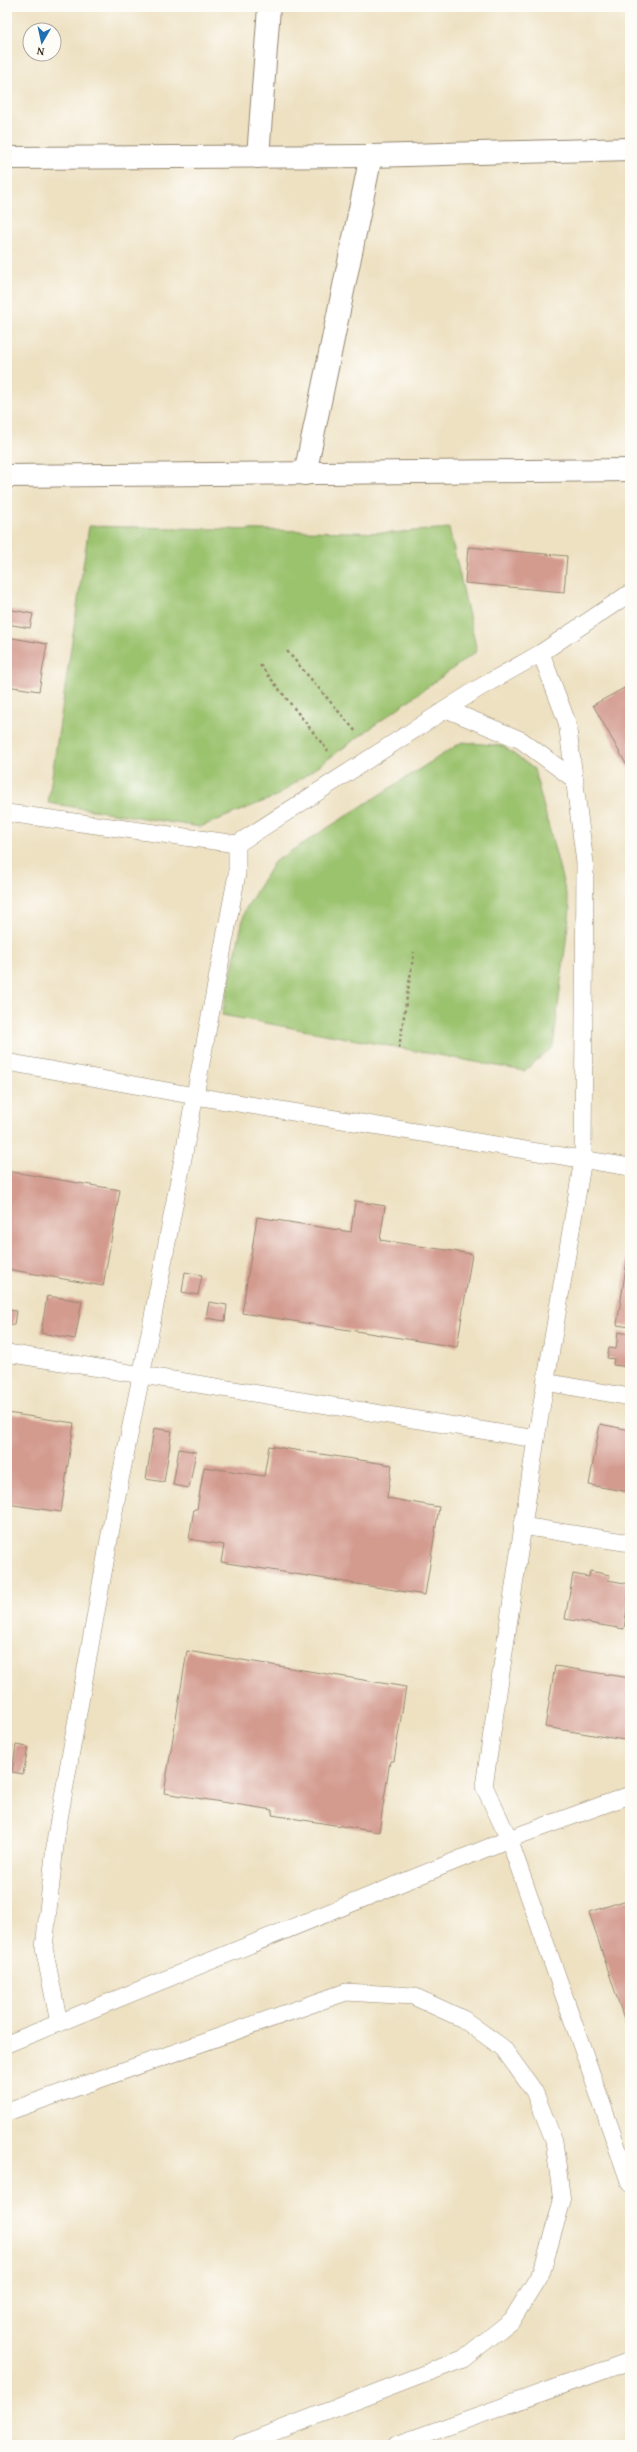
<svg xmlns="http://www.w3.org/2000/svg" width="637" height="2452" font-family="'Gentium Book Plus',serif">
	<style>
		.green { fill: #9bc36e; stroke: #6b7646 }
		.building { fill: #d39a8e }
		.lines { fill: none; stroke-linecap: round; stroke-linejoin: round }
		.lane-casing { stroke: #948670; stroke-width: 18 }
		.street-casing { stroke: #948670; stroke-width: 24 }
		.path { stroke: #948670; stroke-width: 2.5; stroke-dasharray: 3 3; stroke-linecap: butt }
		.lane { stroke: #fff; stroke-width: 17 }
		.street { stroke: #fff; stroke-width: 22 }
	</style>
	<rect width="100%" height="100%" fill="#fdfcf7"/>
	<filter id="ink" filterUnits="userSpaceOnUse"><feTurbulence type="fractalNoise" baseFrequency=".025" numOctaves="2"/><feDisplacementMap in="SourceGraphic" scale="8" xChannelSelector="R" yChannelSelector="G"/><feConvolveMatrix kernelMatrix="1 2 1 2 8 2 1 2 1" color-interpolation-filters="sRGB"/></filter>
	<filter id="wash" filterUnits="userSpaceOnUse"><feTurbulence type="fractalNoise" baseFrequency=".012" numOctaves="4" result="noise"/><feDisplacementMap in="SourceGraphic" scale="16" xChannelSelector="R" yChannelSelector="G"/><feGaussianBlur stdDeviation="0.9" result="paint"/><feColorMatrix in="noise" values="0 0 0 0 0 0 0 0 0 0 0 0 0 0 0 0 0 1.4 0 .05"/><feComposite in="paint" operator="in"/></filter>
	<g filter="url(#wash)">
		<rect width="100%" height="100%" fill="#eee1c2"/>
		<g class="green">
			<path d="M89 526 391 533 449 528 477 651 277 796 200 827 48 803Z"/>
			<path d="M462 742 503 746 534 769 570 909 553 1047 524 1071 222 1015 245 910 274 862Z"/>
		</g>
		<g id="blocks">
			<g class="building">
				<path d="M468 547 567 556 564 592 465 583Z"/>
				<path d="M7 609 33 614 30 628 7 624Z"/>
				<path d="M7 637 47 644 39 691 7 686Z"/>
				<path d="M630 685V771L593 705Z"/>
				<path d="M7 1171 120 1190 103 1286 7 1269Z"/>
				<path d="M355 1201 385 1206 380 1240 472 1254 457 1347 242 1313 257 1217 351 1232Z"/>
				<path d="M629 1248H630V1327L617 1325Z"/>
				<path d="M185 1272 202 1275 198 1295 182 1292Z"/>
				<path d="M47 1296 82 1301 75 1339 41 1333Z"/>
				<path d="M209 1302 227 1305 225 1321 206 1318Z"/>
				<path d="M7 1310 16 1311 14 1325H7Z"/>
				<path d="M618 1332 630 1334V1367L613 1365 614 1359 607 1358 609 1348 616 1349Z"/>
				<path d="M7 1413 74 1423 61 1512 7 1504Z"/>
				<path d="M600 1424 630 1430V1492L589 1485Z"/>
				<path d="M154 1428 172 1431 164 1482 146 1479Z"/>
				<path d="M269 1446 392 1465 387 1498 439 1507 425 1595 221 1562 224 1545 189 1539 194 1509H197L204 1467 264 1476Z"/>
				<path d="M179 1449 196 1452 189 1488 173 1485Z"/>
				<path d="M590 1571 610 1575 608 1580 630 1584 624 1629 565 1619 573 1574 589 1577Z"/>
				<path d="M187 1651 406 1687 394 1761H390L379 1832 272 1815 273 1810 164 1793Z"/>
				<path d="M555 1666 630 1678V1741L545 1727Z"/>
				<path d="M7 1742 12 1743 8 1769H7Z"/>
				<path d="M16 1745 28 1747 23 1774 12 1772Z"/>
				<path d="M630 1899V2037L589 1912Z"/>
			</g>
		</g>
	</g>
	<g filter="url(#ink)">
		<use href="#blocks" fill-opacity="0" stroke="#948670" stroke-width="1"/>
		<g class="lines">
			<g class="lane-casing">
				<g id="lane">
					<path d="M541 653 567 722 585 863 583 1159 536 1439 484 1786 509 1839 630 2184"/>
					<path d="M446 709 521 740 575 780"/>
					<path d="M7 813 237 844 479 688 541 653 630 593"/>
					<path d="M7 1062 195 1096 630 1167"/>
					<path d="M7 1353 536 1439"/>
					<path d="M545 1382 630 1397"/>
					<path d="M522 1526 630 1543"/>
					<path d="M59 2023 44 1948 56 1836 117 1495 150 1332 237 874V844"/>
					<path d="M7 2044 509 1839 630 1795"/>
					<path d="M7 2112 346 1992 413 1996 463 2019 503 2048 534 2091 554 2141 562 2201 542 2271 512 2320 463 2359 240 2445"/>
					<path d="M396 2445 630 2361"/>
				</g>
			</g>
			<g class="street-casing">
				<g id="street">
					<path d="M258 157 269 7"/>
					<path d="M7 158 371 156 630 149"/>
					<path d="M305 474 371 156"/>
					<path d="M7 476 630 470"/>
				</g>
			</g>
			<g class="path">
				<path d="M287 651 357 733"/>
				<path d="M260 665 328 751"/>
				<path d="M399 1048 414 952"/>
			</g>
			<use href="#lane" class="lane"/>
			<use href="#street" class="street"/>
		</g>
	</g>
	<rect width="637" height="2452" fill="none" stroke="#fdfcf7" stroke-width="24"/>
	<g transform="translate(42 42) rotate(189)"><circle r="19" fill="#fdfcf7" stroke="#afa8a0"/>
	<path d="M0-3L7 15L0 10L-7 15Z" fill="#1f6fb2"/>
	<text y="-6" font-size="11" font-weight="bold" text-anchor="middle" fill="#3b2a1e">N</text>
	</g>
</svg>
